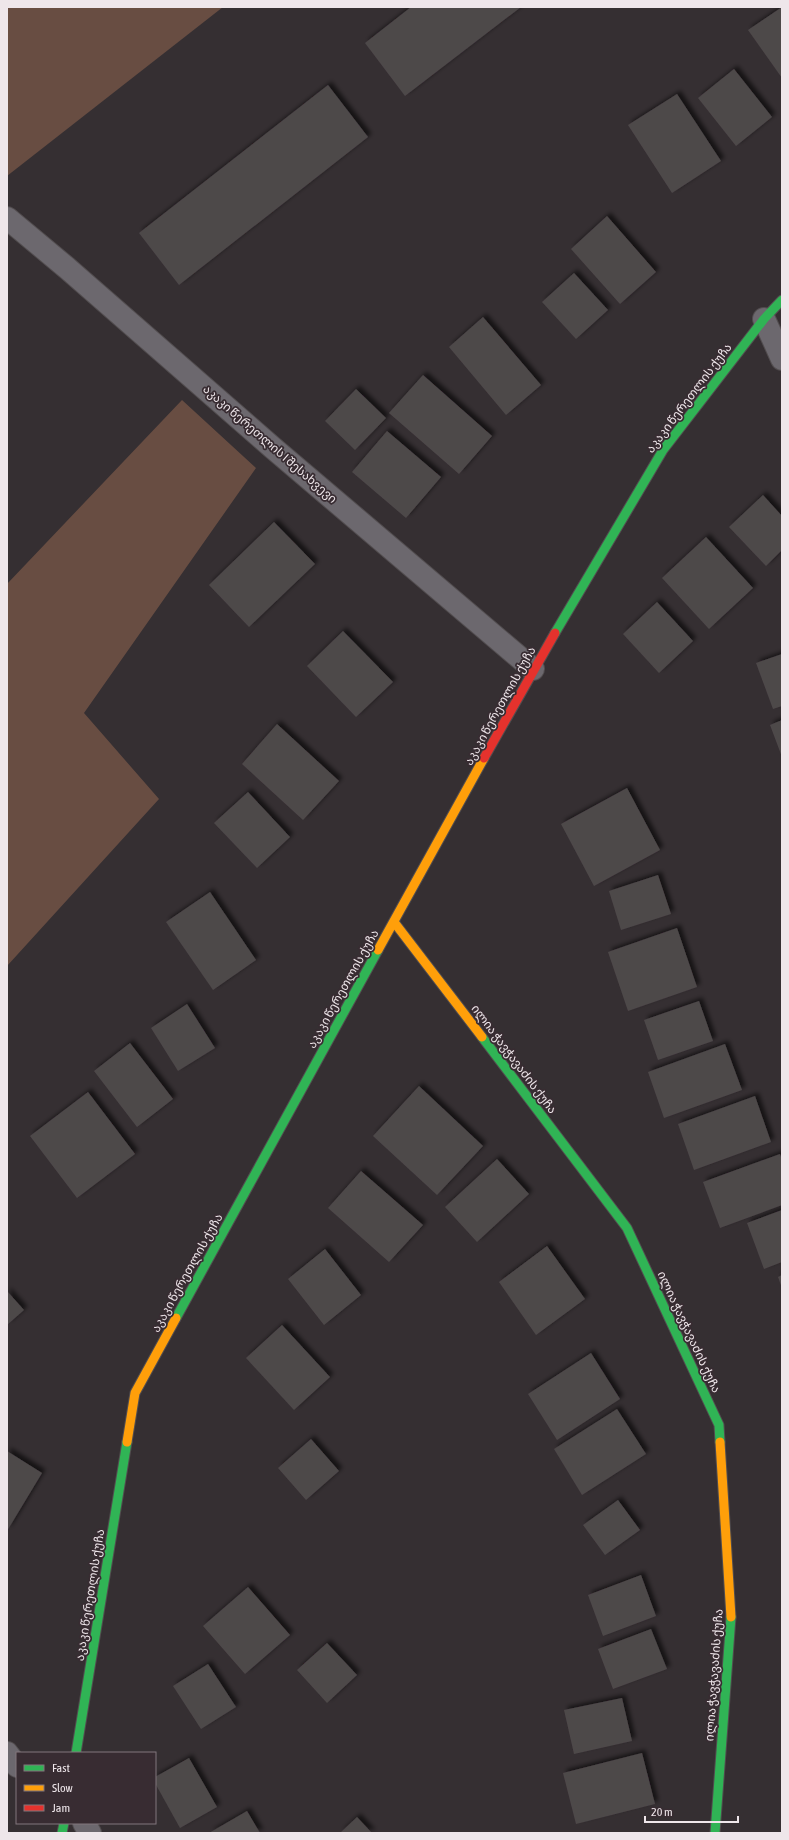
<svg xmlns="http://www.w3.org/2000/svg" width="789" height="1840" font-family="'Asap Condensed','Noto Sans Georgian',sans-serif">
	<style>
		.green { fill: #684d42 }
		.building { fill: #4e484a; filter: url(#shadow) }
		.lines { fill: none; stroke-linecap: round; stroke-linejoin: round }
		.street-casing { stroke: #524d4f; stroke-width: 24 }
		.fast-casing { stroke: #524d4f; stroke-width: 11 }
		.slow-casing { stroke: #524d4f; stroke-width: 11 }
		.jam-casing { stroke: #524d4f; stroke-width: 11 }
		.street { stroke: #6c686e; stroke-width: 22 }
		.fast { stroke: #30b455; stroke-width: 9 }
		.slow { stroke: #ff9f0a; stroke-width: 9 }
		.jam { stroke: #e5322d; stroke-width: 9 }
		.labels { text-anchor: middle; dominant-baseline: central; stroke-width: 3.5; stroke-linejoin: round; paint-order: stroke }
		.street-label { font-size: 12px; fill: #eee6ea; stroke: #382c32 }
	</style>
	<defs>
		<filter id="shadow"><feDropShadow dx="3.5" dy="-3.5" stdDeviation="2" flood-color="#0009"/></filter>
	</defs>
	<rect width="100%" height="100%" fill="#352f32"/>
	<g class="green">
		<path d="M7 7H223L7 176Z"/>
		<path d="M182 400 256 468 84 713 159 799 7 966V584Z"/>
	</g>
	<g class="building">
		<path d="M411 7H521L405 96 365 43Z"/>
		<path d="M782 7V78L748 30Z"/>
		<path d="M734 69 772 117 736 146 698 98Z"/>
		<path d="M328 85 368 137 179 285 139 233Z"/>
		<path d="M677 94 721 161 672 193 628 125Z"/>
		<path d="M607 216 656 272 620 304 571 249Z"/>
		<path d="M574 273 608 310 576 339 542 302Z"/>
		<path d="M483 317 541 385 506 415 449 347Z"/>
		<path d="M423 375 492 436 459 474 389 413Z"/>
		<path d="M356 389 386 418 355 450 325 421Z"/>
		<path d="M387 431 441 477 406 518 352 472Z"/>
		<path d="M763 495 782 516V550L766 566 729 527Z"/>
		<path d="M274 522 315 564 249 627 209 585Z"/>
		<path d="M706 537 753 588 709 629 662 578Z"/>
		<path d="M657 602 693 641 659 673 623 634Z"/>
		<path d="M343 631 393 682 356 717 307 666Z"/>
		<path d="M782 654V706L773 709 756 663Z"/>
		<path d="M782 720V757L770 725Z"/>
		<path d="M277 724 339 781 303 820 242 764Z"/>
		<path d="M627 788 660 850 594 886 561 824Z"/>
		<path d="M248 792 290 837 257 868 214 823Z"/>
		<path d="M658 875 671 914 621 930 609 891Z"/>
		<path d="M210 892 256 960 213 990 166 922Z"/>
		<path d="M677 928 697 987 628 1011 608 952Z"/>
		<path d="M699 1001 713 1041 658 1060 644 1020Z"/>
		<path d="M187 1004 215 1048 178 1071 151 1028Z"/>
		<path d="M130 1043 173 1099 137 1127 94 1071Z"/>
		<path d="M725 1044 742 1090 664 1118 648 1072Z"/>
		<path d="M419 1086 483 1146 437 1195 373 1136Z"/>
		<path d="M88 1092 135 1154 77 1198 30 1136Z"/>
		<path d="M755 1096 771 1142 694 1170 678 1124Z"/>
		<path d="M780 1154 782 1160V1205L720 1228 703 1182Z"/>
		<path d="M497 1159 529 1194 477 1242 445 1207Z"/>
		<path d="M361 1171 423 1225 389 1262 328 1208Z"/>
		<path d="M782 1210V1262L764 1269 747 1223Z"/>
		<path d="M547 1246 585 1299 536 1335 499 1282Z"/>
		<path d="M325 1249 361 1295 324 1325 288 1279Z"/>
		<path d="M782 1275V1288L778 1277Z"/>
		<path d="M7 1291 24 1310 7 1325Z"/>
		<path d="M282 1325 330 1377 294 1410 246 1358Z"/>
		<path d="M591 1353 620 1399 557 1440 528 1394Z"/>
		<path d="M617 1409 646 1454 582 1495 554 1449Z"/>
		<path d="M311 1439 339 1471 306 1500 278 1468Z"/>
		<path d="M7 1451 42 1473 7 1531Z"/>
		<path d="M618 1500 640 1530 605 1555 583 1525Z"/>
		<path d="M641 1575 656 1616 603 1636 588 1595Z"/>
		<path d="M248 1587 290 1635 245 1674 203 1626Z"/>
		<path d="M651 1629 667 1669 613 1689 598 1649Z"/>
		<path d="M327 1643 357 1675 327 1703 297 1670Z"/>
		<path d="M208 1664 236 1707 201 1729 173 1686Z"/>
		<path d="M622 1698 632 1741 574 1754 564 1710Z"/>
		<path d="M642 1753 655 1804 576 1824 563 1773Z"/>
		<path d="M189 1758 217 1807 180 1828 155 1783V1777Z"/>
		<path d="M247 1811 260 1833H209Z"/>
		<path d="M357 1817 372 1833H340Z"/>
	</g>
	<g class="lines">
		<g class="street-casing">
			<g id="street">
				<path d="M7 218 67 268 273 448 533 669"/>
				<path d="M764 319 782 359"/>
				<path d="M7 1753 17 1766"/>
				<path d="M84 1823 90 1833"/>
			</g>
		</g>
		<g class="fast-casing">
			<g id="fast">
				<path d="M555 633 663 450 764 319 782 300"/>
				<path d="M482 1037 627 1228 719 1425 720 1442"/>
				<path d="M176 1318 378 950"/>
				<path d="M76 1753 127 1442"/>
				<path d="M62 1833 64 1823"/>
				<path d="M715 1833 731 1617"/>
			</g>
		</g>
		<g class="slow-casing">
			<g id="slow">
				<path d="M394 922 482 1037"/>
				<path d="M378 950 484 758"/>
				<path d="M127 1442 135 1393 176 1318"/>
				<path d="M720 1442 731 1617"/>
			</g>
		</g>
		<g class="jam-casing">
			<path id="jam" d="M484 758 555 633"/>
		</g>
		<use href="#street" class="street"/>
		<use href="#fast" class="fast"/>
		<use href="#slow" class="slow"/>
		<use href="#jam" class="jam"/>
	</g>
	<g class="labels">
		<g class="street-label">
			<text transform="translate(689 398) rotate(-53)">აკაკი წერეთლის ქუჩა</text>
			<text transform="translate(270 444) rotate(41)">აკაკი წერეთლის I შესახვევი</text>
			<text transform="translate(500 706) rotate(-61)">აკაკი წერეთლის ქუჩა</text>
			<text transform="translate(343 989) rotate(-61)">აკაკი წერეთლის ქუჩა</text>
			<text transform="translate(514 1059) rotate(53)">ილია ჭავჭავაძის ქუჩა</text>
			<text transform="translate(187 1273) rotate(-61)">აკაკი წერეთლის ქუჩა</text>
			<text transform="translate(689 1332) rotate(65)">ილია ჭავჭავაძის ქუჩა</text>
			<text transform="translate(90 1595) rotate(-81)">აკაკი წერეთლის ქუჩა</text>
			<text transform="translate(714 1675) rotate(-86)">ილია ჭავჭავაძის ქუჩა</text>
		</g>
	</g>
	<rect width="789" height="1840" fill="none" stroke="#eee6ea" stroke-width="16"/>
	<rect x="16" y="1752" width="140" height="72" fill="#382c32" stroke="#81767c"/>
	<rect x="24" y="1765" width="20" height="6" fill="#30b455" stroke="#81767c"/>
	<text x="52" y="1772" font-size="12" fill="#eee6ea">Fast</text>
	<rect x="24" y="1785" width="20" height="6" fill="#ff9f0a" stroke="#81767c"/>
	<text x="52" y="1792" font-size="12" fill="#eee6ea">Slow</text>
	<rect x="24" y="1805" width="20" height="6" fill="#e5322d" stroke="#81767c"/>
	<text x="52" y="1812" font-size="12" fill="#eee6ea">Jam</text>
	<path d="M645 1816v6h93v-6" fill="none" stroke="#eee6ea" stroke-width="2"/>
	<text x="651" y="1816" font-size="12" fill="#eee6ea" stroke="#382c32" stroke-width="3" paint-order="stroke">20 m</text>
</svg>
